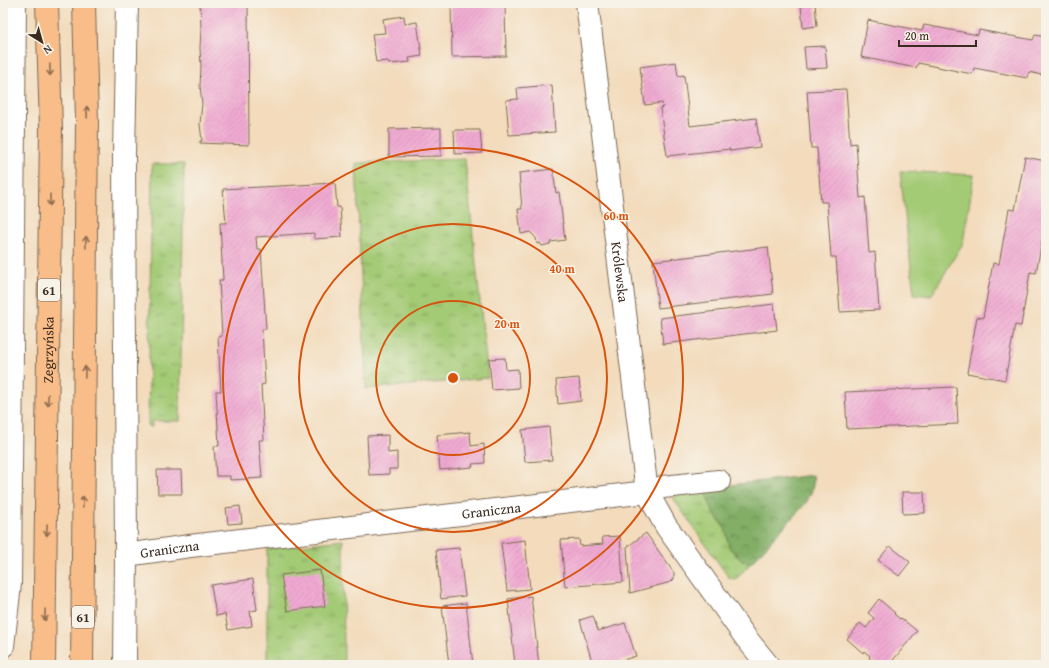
<svg xmlns="http://www.w3.org/2000/svg" width="1049" height="668" font-family="'Gentium Book Plus',serif">
	<style>
		.grass { fill: url(#grass-tufts); stroke: #6f7a4a }
		.forest { fill: url(#forest-crowns); stroke: #5e6c42 }
		.park { fill: #a3ca75; stroke: #6f7a4a }
		.building { fill: url(#building-hatch) }
		.lines { fill: none; stroke-linecap: round; stroke-linejoin: round }
		.minor-casing { stroke: #7b6855; stroke-width: 24 }
		.major-casing { stroke: #7b6855; stroke-width: 24 }
		.minor { stroke: #fff; stroke-width: 22 }
		.major { stroke: #f8bd89; stroke-width: 22 }
		.oneway { stroke: #906c4e }
		.ring { fill: none; stroke: #d7540e; stroke-width: 2 }
		.labels { text-anchor: middle; dominant-baseline: central; stroke-width: 3; stroke-linejoin: round; paint-order: stroke }
		.shield { fill: #f7f3e8; stroke: #73665b; stroke-width: 1 }
		.shield-label { font-size: 13px; font-weight: bold; fill: #3b2a1e }
		.street-label { font-size: 14px; fill: #3b2a1e; stroke: #f7f3e8 }
		.centre { fill: #d7540e; stroke: #f7f3e8; stroke-width: 2 }
		.ring-label { font-size: 12px; text-anchor: middle; font-weight: bold; fill: #d7540e; stroke: #f7f3e8; stroke-width: 3; stroke-linejoin: round; paint-order: stroke }
	</style>
	<defs>
		<pattern id="grass-tufts" width="24" height="20" patternUnits="userSpaceOnUse"><rect width="24" height="20" fill="#a3ca75"/><path d="M3 7l-1-3M5 7V3M7 7l1-3M15 17l-1-3M17 17v-4M19 17l1-3" fill="none" stroke="#86a45f"/></pattern>
		<pattern id="forest-crowns" width="20" height="18" patternUnits="userSpaceOnUse"><rect width="20" height="18" fill="#82ae66"/><path d="M2 6a3 3 0 1 1 6 0M12 15a3 3 0 1 1 6 0" fill="none" stroke="#6c8e53"/></pattern>
		<pattern id="building-hatch" width="6" height="6" patternUnits="userSpaceOnUse"><rect width="6" height="6" fill="#f0aad2"/><path d="M-1 1l2-2M0 6l6-6M5 7l2-2" fill="none" stroke="#cf92b4"/></pattern>
	</defs>
	<rect width="100%" height="100%" fill="#f7f3e8"/>
	<filter id="ink" filterUnits="userSpaceOnUse"><feTurbulence type="fractalNoise" baseFrequency=".025" numOctaves="2"/><feDisplacementMap in="SourceGraphic" scale="8" xChannelSelector="R" yChannelSelector="G"/><feConvolveMatrix kernelMatrix="1 2 1 2 8 2 1 2 1" color-interpolation-filters="sRGB"/></filter>
	<filter id="wash" filterUnits="userSpaceOnUse"><feTurbulence type="fractalNoise" baseFrequency=".012" numOctaves="4" result="noise"/><feDisplacementMap in="SourceGraphic" scale="16" xChannelSelector="R" yChannelSelector="G"/><feGaussianBlur stdDeviation="0.9" result="paint"/><feColorMatrix in="noise" values="0 0 0 0 0 0 0 0 0 0 0 0 0 0 0 0 0 1.4 0 .05"/><feComposite in="paint" operator="in"/></filter>
	<g filter="url(#wash)">
		<rect width="100%" height="100%" fill="#f3dbbc"/>
		<g class="grass">
			<path d="M465 159 488 378 366 389 356 163Z"/>
			<path d="M152 164H184L180 421H152V427L148 426Z"/>
			<path d="M705 488 719 521 725 528 730 549 741 559 750 564 736 579 729 578 673 498 682 491Z"/>
			<path d="M343 540 344 665H267V549Z"/>
		</g>
		<path class="forest" d="M813 475C815 484 811 495 806 503L750 564 741 559 730 549 725 528 713 512 708 499 705 488Z"/>
		<path class="park" d="M900 171 974 175 963 243 931 296 914 294Z"/>
		<g id="blocks">
			<g class="building">
				<path d="M200 3H248L249 145 200 143V141H202L200 124 202 104 200 86 201 66 200 48 201 28Z"/>
				<path d="M451 3H505L506 56 452 57Z"/>
				<path d="M815 4 817 26 803 28 801 5Z"/>
				<path d="M404 16 405 24 417 22 422 56 409 58 410 62 389 64 388 61 376 62 372 34 385 33 383 19Z"/>
				<path d="M868 20 922 31 924 25 978 35 979 30 1033 40 1035 35 1046 37V76L1029 72 1027 78 974 68 972 74 918 63 916 68 861 57Z"/>
				<path d="M825 46 827 68 806 69 804 47Z"/>
				<path d="M676 62 678 76 684 75 690 126 756 118 760 147 730 151V149L667 156 660 108 663 107 662 103 645 105 640 67Z"/>
				<path d="M552 85 555 132 509 135 506 100 518 99 517 88Z"/>
				<path d="M846 89 850 144 856 143 860 198 865 197 869 253 875 252 879 310 840 312 836 257H831L827 202H821L817 148H811L807 91Z"/>
				<path d="M441 128V156L389 157V129Z"/>
				<path d="M454 130H480L482 153 455 154Z"/>
				<path d="M1025 157 1046 161V219L1036 273 1030 272 1021 326 1015 325 1005 380 967 373 977 317 983 318 993 263 999 264 1009 209 1015 210Z"/>
				<path d="M553 169 556 193 559 192 565 240 551 242 550 244 542 246 540 243 537 244 536 238 530 232 521 234 518 209H522L519 173Z"/>
				<path d="M335 183 337 207H340L342 237 314 239V233L256 237 257 249H261L266 329H262L265 384 261 385 264 440H259L262 478 230 480V476H216L214 446H219L216 391H221L218 337 222 336 219 280H223L220 223H226L223 189Z"/>
				<path d="M768 247 773 294 658 308 653 261Z"/>
				<path d="M774 304 777 330 663 344 660 318Z"/>
				<path d="M505 358 506 370 518 369 519 388 492 390 489 359Z"/>
				<path d="M579 378 581 401 558 404 556 380Z"/>
				<path d="M956 387 958 424 847 429 845 392Z"/>
				<path d="M549 427 552 460 525 462 522 430Z"/>
				<path d="M470 432 471 446 484 444 485 463 472 464 473 467 440 470 437 435Z"/>
				<path d="M388 435V453L397 452V469H389V474L369 475 367 436Z"/>
				<path d="M157 470H181L182 494H158Z"/>
				<path d="M902 492H924L925 513 903 514Z"/>
				<path d="M240 506 242 523 228 524 226 508Z"/>
				<path d="M646 533 674 573V579L671 582 630 593 627 547Z"/>
				<path d="M620 536 623 582 565 587 561 540 579 539 580 546 603 544 602 537Z"/>
				<path d="M525 540 530 589 507 591 501 543Z"/>
				<path d="M890 546 910 562 899 576 878 560Z"/>
				<path d="M459 548 465 596 441 599 436 550Z"/>
				<path d="M320 570 325 606 287 611 281 575Z"/>
				<path d="M253 579 257 610 250 611 252 626 228 630 225 614 216 616 211 585Z"/>
				<path d="M531 596 539 665H515L508 599Z"/>
				<path d="M879 599 895 613 894 614 900 619 901 618 917 631 889 665H878L869 658 870 656 864 651 863 653 847 639 860 623 866 628 874 618 868 613Z"/>
				<path d="M466 603 473 665H449L442 606Z"/>
				<path d="M593 616 598 631 625 623 636 656 607 665H593L580 620Z"/>
			</g>
		</g>
	</g>
	<g filter="url(#ink)">
		<use href="#blocks" fill-opacity="0" stroke="#7b6855" stroke-width="1"/>
		<g class="lines">
			<g class="minor-casing">
				<g id="minor">
					<path id="s1" d="M587 3 647 492 666 526 746 638 768 665"/>
					<path id="s2" d="M126 555 190 546 647 492 663 487 719 481"/>
					<path d="M3 646 10 584 15 3"/>
					<path d="M125 665 126 555 124 154 127 3"/>
				</g>
			</g>
			<g class="major-casing">
				<g id="major">
					<path id="s3" d="M44 665 51 127 47 3"/>
					<path d="M82 665 87 122 84 3"/>
				</g>
			</g>
			<use href="#minor" class="minor"/>
			<use href="#major" class="major"/>
		</g>
		<defs><path id="oneway-shaft" d="M-6 0H5M1.5-3L5.5 0L1.5 3" fill="none" stroke-width="1.6" stroke-linecap="round" stroke-linejoin="round"/></defs>
		<g class="oneway">
			<use href="#oneway-shaft" transform="translate(50 70) rotate(89)"/>
			<use href="#oneway-shaft" transform="translate(87 112) rotate(-92)"/>
			<use href="#oneway-shaft" transform="translate(50 200) rotate(91)"/>
			<use href="#oneway-shaft" transform="translate(86 242) rotate(-89)"/>
			<use href="#oneway-shaft" transform="translate(85 372) rotate(-89)"/>
			<use href="#oneway-shaft" transform="translate(48 400) rotate(91)"/>
			<use href="#oneway-shaft" transform="translate(83 502) rotate(-89)"/>
			<use href="#oneway-shaft" transform="translate(47 530) rotate(91)"/>
			<use href="#oneway-shaft" transform="translate(45 615) rotate(91)"/>
		</g>
	</g>
	<g class="ring">
		<circle cx="453" cy="378" r="77"/>
		<circle cx="453" cy="378" r="154"/>
		<circle cx="453" cy="378" r="230"/>
	</g>
	<g class="labels">
		<g class="shield">
			<rect x="38" y="279" width="22" height="22" rx="3"/>
			<rect x="72" y="606" width="22" height="22" rx="3"/>
		</g>
		<g class="shield-label">
			<text x="49" y="290">61</text>
			<text x="83" y="617">61</text>
		</g>
		<g class="street-label">
			<text stroke="none"><textPath href="#s1" startOffset="271">Królewska</textPath></text>
			<text stroke="none"><textPath href="#s3" startOffset="315">Zegrzyńska</textPath></text>
			<text stroke="none"><textPath href="#s2" startOffset="368">Graniczna</textPath></text>
			<text stroke="none"><textPath href="#s2" startOffset="44">Graniczna</textPath></text>
		</g>
	</g>
	<circle cx="453" cy="378" r="6" class="centre"/>
	<g class="ring-label">
		<text x="616" y="220">60 m</text>
		<text x="562" y="273">40 m</text>
		<text x="507" y="328">20 m</text>
	</g>
	<rect width="1049" height="668" fill="none" stroke="#f7f3e8" stroke-width="16"/>
	<g transform="translate(42 42) rotate(143)" stroke="#f7f3e8" stroke-width="3" paint-order="stroke">
	<path d="M0-3L7 15L0 10L-7 15Z" fill="#3b2a1e"/>
	<text y="-6" font-size="11" font-weight="bold" text-anchor="middle" fill="#3b2a1e">N</text>
	</g>
	<path d="M899 40v6h77v-6" fill="none" stroke="#3b2a1e" stroke-width="2"/>
	<text x="905" y="40" font-size="12" fill="#3b2a1e" stroke="#f7f3e8" stroke-width="3" paint-order="stroke">20 m</text>
</svg>
